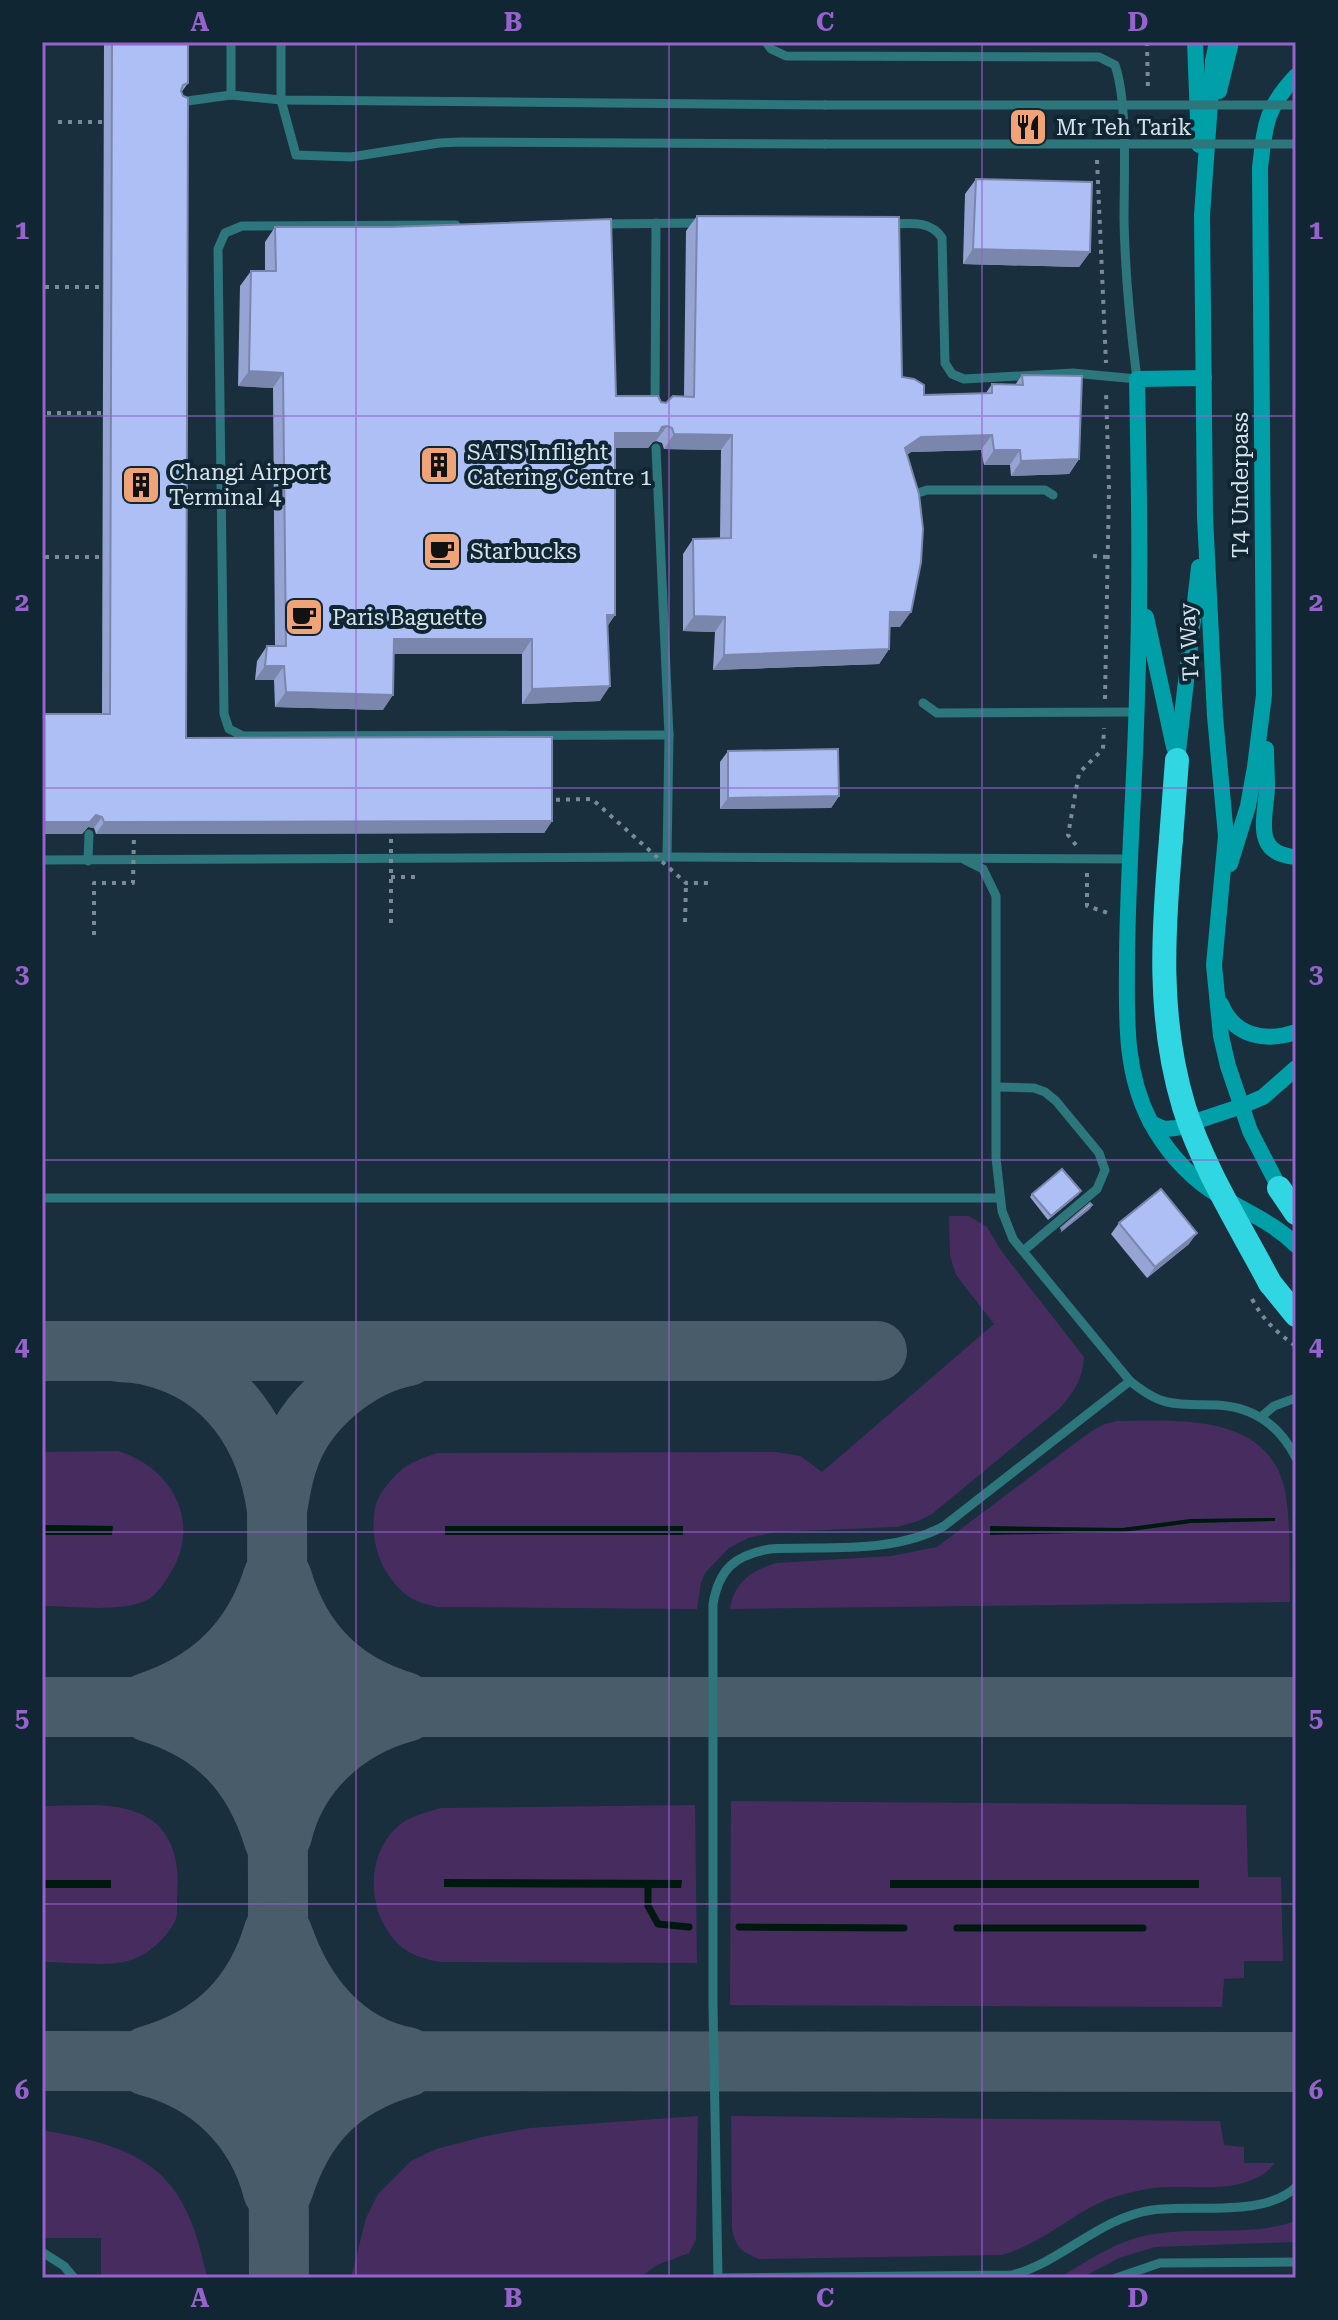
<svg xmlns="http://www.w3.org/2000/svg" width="1338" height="2320" font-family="'Roboto Serif',serif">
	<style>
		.green { fill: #472c60; fill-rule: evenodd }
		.water { fill: #00190f }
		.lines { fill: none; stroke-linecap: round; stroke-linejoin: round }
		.stream { stroke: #00190f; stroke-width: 7 }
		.taxiway { stroke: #495c6a; stroke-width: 60 }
		.path { stroke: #798b96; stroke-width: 4; stroke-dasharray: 4 6; stroke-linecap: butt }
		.lane { stroke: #2d767b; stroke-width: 9 }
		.secondary { stroke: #019fa8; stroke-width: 16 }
		.highway { stroke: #30d6e1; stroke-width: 24 }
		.path-bridge { stroke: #798b96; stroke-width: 4; stroke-dasharray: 4 6; stroke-linecap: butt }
		.lane-bridge { stroke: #2d767b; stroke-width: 9 }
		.highway-bridge { stroke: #30d6e1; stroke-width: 24 }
		.wall { fill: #96a4d3 }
		.shaded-wall { fill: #7a86ac }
		.building { fill: #aebff5; stroke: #7a86ac; stroke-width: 2 }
		.grid { fill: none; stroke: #9663cc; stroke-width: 2; stroke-opacity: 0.55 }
		.labels { text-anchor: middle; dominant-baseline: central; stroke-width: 8; stroke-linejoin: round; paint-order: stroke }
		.poi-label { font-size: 22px; fill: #d6e3ec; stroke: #102633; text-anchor: start }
		.street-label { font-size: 22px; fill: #d6e3ec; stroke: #102633 }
		.neatline { fill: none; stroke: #9663cc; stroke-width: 3 }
		.grid-label { font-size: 26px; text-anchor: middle; font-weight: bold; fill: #9663cc }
	</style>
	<rect width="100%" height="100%" fill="#192f3d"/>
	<g class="green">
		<path d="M949 1216H969L987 1227 1002 1252 1084 1357C1083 1379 1074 1392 1059 1409L932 1514 918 1521 897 1527 775 1532 748 1538 729 1548 705 1573 701 1583 697 1609 437 1607C427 1604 415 1602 408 1596 381 1576 369 1541 375 1508 377 1495 390 1481 399 1472 409 1462 424 1458 437 1453L776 1452 800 1456 822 1472 994 1324 956 1275 950 1256ZM445 1526H683V1527L682 1535H445Z"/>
		<path d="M1117 1421C1181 1420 1273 1413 1286 1496 1291 1530 1289 1567 1290 1602L730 1609C734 1582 751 1571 776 1563L891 1556 937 1547 1090 1432 1105 1424ZM1275 1518 1274 1521 1191 1523 1123 1532 990 1534 1123 1528 1191 1519Z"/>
		<path d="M118 1451C171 1467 202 1521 171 1572 165 1582 157 1595 147 1600 121 1613 71 1606 42 1606V1535H111L112 1526 42 1525V1452Z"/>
		<path d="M731 1801 1246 1805 1248 1877H1281L1283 1961H1244V1978L1224 1979 1222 2007 730 2005ZM1198 1880V1888H890Z"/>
		<path d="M695 1805 697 1963 441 1962C422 1959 404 1953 392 1937 367 1907 367 1855 396 1828 408 1816 425 1813 441 1808ZM444 1880H681L682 1881 681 1888 444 1887Z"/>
		<path d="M42 1806C76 1806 114 1800 145 1816 175 1832 180 1867 177 1897 177 1904 178 1915 175 1921 168 1936 150 1953 134 1959 111 1968 68 1962 42 1962V1888H111V1881L42 1880Z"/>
		<path d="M698 2116 696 2240 689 2253 657 2265 639 2278H351L366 2218 378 2194 411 2161 436 2149 486 2136 530 2128Z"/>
		<path d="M731 2116 1220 2121 1224 2145 1244 2147V2163H1275C1246 2199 1188 2182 1147 2189 1131 2192 1114 2196 1099 2203 1066 2219 1037 2246 1001 2255L759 2259C742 2252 736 2248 732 2229Z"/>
		<path d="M42 2130C146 2148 186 2170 207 2278H101V2238H42Z"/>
		<path d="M1296 2221V2242L1155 2247 1119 2258 1081 2278H1059C1089 2260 1119 2239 1154 2234 1201 2226 1251 2237 1296 2221Z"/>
	</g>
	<g class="water">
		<path d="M1275 1518V1521L1191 1523 1123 1532 990 1535V1526L1123 1528 1191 1519Z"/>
		<path d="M42 1525 113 1526 112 1535H42Z"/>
		<rect x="445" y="1526" width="238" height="9"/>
		<path d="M444 1879 682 1880 681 1888 444 1887Z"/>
		<rect x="42" y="1880" width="69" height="8"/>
		<rect x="890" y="1880" width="309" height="8"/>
	</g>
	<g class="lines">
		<g class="stream">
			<path d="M648 1884V1906L658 1924 689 1927"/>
			<path d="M739 1927 904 1928"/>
			<path d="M957 1928H1143"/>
		</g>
		<g class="taxiway">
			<path d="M42 1351H877"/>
			<path d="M114 1351C127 1353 140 1353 151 1356 227 1374 267 1437 277 1510L279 2278"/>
			<path d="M277 1510C280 1494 282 1477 288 1461 304 1411 356 1366 408 1356"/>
			<path d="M282 1578C301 1642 341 1683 405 1702"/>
			<path d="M146 1703C210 1682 253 1641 273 1577"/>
			<path d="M42 1707H1296"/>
			<path d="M149 1712C215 1732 254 1773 274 1840"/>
			<path d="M282 1835C296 1774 345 1728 406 1712"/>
			<path d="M283 1935C303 1993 343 2045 407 2057"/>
			<path d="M147 2056C214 2037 255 1996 274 1931"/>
			<path d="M42 2061 1296 2062"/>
			<path d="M147 2066C210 2082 257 2128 273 2191"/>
			<path d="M283 2190C304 2124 341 2086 407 2067"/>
		</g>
		<g class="path">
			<path d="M1147 42 1148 92"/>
			<path d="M1097 160 1106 363"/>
			<path d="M1093 556 1108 557"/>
			<path d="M1105 699 1109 488 1106 392"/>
			<path d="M1076 845 1068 835 1079 773 1103 749 1104 728"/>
			<path d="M1087 873V906L1108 913"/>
			<path d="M391 877H420"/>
			<path d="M685 922 686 883"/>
			<path d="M1252 1299C1263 1320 1277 1333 1296 1346"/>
		</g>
		<g class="lane">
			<path d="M281 42V100L296 155 351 157 439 143 460 142 825 144"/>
			<path d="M766 42 771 49 786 56 1099 57 1115 65C1128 103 1124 177 1124 219 1125 273 1130 325 1137 379L1073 373 964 379 952 374 945 363 942 238C930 219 907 224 887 224"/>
			<path d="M231 95V42"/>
			<path d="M180 102 231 95 281 100 825 105"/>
			<path d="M599 224 700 223"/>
			<path d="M456 225 242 226 225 233 218 249 224 714 229 729 243 736 669 735"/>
			<path d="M655 408 656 223"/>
			<path d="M656 448 669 735 667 857"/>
			<path d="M921 492 927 490H1045L1053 495"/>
			<path d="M923 703 937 713 1137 712"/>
			<path d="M42 860 667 857 1129 859"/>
			<path d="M965 860 983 869 996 896V1158L1002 1211 1013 1239 1130 1381C1141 1390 1153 1399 1167 1402 1184 1406 1201 1404 1217 1405 1254 1407 1280 1426 1296 1458"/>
			<path d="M88 861 89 834"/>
			<path d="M997 1087 1034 1088 1045 1092 1056 1101 1099 1153 1105 1170 1097 1189 1023 1251"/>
			<path d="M42 1198H999"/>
			<path d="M1261 1417 1274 1406 1296 1398"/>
			<path d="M42 2252 64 2266 74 2278"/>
			<path d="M717 2278 1012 2275C1062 2262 1099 2218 1152 2210 1194 2204 1264 2218 1296 2187"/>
			<path d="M718 2278 713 2006V1604C719 1569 735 1555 770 1549 827 1546 893 1554 944 1526L1130 1381"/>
			<path d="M1116 2278 1160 2263 1296 2262"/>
		</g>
		<g class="secondary">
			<path d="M1195 42 1199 145"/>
			<path d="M1217 42 1213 61 1202 215 1205 517 1215 716 1226 836 1214 965 1221 1036 1228 1066 1250 1131 1284 1197"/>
			<path d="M1219 91 1231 42"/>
			<path d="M1204 378 1137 379C1139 484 1141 589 1137 694 1135 781 1128 868 1127 955 1127 1012 1123 1069 1150 1121 1164 1147 1185 1172 1209 1189 1238 1209 1271 1220 1296 1245"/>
			<path d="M1146 617 1174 747"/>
			<path d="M1266 749C1266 761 1267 774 1267 787 1266 817 1251 854 1296 857"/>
			<path d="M1177 760 1199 567"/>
			<path d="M1230 864 1248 806 1255 767 1264 695 1260 168C1265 125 1265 109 1296 76"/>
			<path d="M1221 1004C1234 1037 1266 1042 1296 1032"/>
			<path d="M1151 1123 1164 1129 1176 1128 1242 1106 1263 1097 1296 1068"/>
		</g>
		<g class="highway">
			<path d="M1171 839 1177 760"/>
			<path d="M1279 1188 1296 1213"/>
			<path d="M1270 1283 1296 1315"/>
		</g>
		<g class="path-bridge">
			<path d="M58 122H104"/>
			<path d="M45 287H103"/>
			<path d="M47 413H103"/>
			<path d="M45 557H103"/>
			<path d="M546 800 592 799 686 883H710"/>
			<path d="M391 923V833"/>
			<path d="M94 935V883H133L134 834"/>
		</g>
		<g class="lane-bridge">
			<path d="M825 105H1296"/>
			<path d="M825 144H1296"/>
		</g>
		<path class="highway-bridge" d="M1171 839C1163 930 1157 1018 1184 1107 1203 1168 1240 1226 1270 1283"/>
	</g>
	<g class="wall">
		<path d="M104 42H188V83L181 93 186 738 552 821 544 833 96 834 94 828 88 827 82 834 102 714Z"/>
		<path d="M976 179 1090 252 1079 267 963 264 965 194Z"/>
		<path d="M697 216 924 395 986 393 992 384 1015 385 1022 375 1079 459 1069 474 1011 476 1010 465H984L981 450 911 452 907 455 900 627H889V649L879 664 713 670 715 632 683 631V554L693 539 720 538 721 450 664 449 662 443 656 441 653 442 648 448H615V615L608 625 600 701 522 704V654H394L383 710 275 707 274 680H255L257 661 267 646H275L273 388 238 386 240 286 251 271H265V242L275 227 616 396 666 403 684 396 686 231Z"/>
		<path d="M728 751 839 796 831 808 720 809V762Z"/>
		<path d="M1081 1191 1078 1195 1048 1220 1030 1197 1032 1194Z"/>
		<path d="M1119 1223 1189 1244 1147 1278 1111 1234Z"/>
	</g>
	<g class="shaded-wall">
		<path d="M973 249 1090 252 1079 267 963 264Z"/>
		<path d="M249 371 283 373 273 388 238 386Z"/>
		<path d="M667 426 656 441 653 442 648 448H605L615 433Z"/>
		<path d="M674 434 732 435 721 450 664 449Z"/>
		<path d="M992 435 981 450 911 452 894 463 905 448 921 437Z"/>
		<path d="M994 450H1020L1010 465H984Z"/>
		<path d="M1079 459 1069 474 1011 476 1021 461Z"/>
		<path d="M890 612H911L900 627H879Z"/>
		<path d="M607 615H615L605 630Z"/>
		<path d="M694 616 725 617 715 632 683 631Z"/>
		<path d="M394 639H532L522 654H384Z"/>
		<path d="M889 649 879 664 713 670 724 655Z"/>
		<path d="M265 666H284L274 680H255Z"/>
		<path d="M610 686 600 701 522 704 532 689Z"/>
		<path d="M286 692 393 695 383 710 275 707Z"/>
		<path d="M839 796 831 808 720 809 728 798Z"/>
		<path d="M96 815 102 817 94 828 88 827 82 834H42V822Z"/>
		<path d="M552 821 544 833 96 834 104 822Z"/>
		<path d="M1081 1191 1078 1195 1048 1220 1051 1216Z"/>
		<path d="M1092 1205 1090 1209 1060 1233 1062 1230Z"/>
		<path d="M1197 1233 1189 1244 1147 1278 1155 1267Z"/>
	</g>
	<g class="building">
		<path d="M112 42H188V83L183 85 181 91 183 96 188 98 186 738 552 737V821L104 822 102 817 96 815 90 822H42V714H110Z"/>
		<path d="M976 179 1092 182 1090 252 973 249Z"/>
		<path d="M697 216 899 217 902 377 914 379 924 385V395L992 393V384L1023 385 1022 375 1082 376 1079 459 1021 461 1020 450H994L992 435 921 437 905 448 919 494 923 529 921 562 911 612H890L889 649 724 655 725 617 694 616 693 539 731 538 732 435 674 434 672 428 667 426 662 427 659 433H615V615H607L610 686 532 689V639H394L393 695 286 692 284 666H265L267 646H286L283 373 249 371 251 271H276L275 227H390L611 219 616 396H658L661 402 666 403 673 396 694 397Z"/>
		<path d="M838 749 839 796 728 798V751Z"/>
		<path d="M1062 1169 1081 1191 1051 1216 1032 1194Z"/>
		<path d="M1161 1189 1197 1233 1155 1267 1119 1223Z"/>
		<path d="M1090 1203 1092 1205 1062 1230 1061 1228Z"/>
	</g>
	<path class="grid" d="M356 42V2278M669 42V2278M982 42V2278M42 416H1296M42 788H1296M42 1160H1296M42 1532H1296M42 1904H1296"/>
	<defs>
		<g id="restaurant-square" transform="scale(2)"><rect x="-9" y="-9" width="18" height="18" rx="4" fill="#efa377" stroke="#102633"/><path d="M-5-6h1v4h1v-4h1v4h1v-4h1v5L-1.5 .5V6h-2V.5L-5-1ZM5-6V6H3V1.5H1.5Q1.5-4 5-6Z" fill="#111"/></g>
		<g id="building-square" transform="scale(2)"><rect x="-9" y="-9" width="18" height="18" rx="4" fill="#efa377" stroke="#102633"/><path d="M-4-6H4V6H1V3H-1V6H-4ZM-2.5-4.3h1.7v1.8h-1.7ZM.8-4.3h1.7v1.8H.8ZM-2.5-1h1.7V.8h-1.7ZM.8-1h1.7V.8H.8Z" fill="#111"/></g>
		<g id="cafe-square" transform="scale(2)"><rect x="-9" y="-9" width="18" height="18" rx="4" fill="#efa377" stroke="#102633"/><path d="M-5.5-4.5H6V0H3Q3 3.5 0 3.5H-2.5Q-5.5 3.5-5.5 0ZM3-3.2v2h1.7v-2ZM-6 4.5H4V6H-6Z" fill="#111"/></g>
	</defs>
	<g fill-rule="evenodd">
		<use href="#restaurant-square" x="1028" y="127"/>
		<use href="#building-square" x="439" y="465"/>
		<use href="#building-square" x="141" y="485"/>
		<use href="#cafe-square" x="442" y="551"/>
		<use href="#cafe-square" x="304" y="617"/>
	</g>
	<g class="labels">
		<g class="poi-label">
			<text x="1056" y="127">Mr Teh Tarik</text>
			<text x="467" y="452">SATS Inflight<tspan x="467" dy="25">Catering Centre 1</tspan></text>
			<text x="169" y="472">Changi Airport<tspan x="169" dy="25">Terminal 4</tspan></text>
			<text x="470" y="551">Starbucks</text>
			<text x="332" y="617">Paris Baguette</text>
		</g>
		<g class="street-label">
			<text transform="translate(1240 485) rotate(-90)">T4 Underpass</text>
			<text transform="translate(1189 642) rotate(-93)">T4 Way</text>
		</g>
	</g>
	<rect width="1338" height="2320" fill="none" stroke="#102633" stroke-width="88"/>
	<rect x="44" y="44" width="1250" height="2232" class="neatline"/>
	<g class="grid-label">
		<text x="200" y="31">A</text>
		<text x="513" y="31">B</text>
		<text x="825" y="31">C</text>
		<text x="1138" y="31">D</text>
		<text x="22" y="239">1</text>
		<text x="1316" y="239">1</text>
		<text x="22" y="611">2</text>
		<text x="1316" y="611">2</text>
		<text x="22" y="983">3</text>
		<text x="1316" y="983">3</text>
		<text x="22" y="1355">4</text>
		<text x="1316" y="1355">4</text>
		<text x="22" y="1727">5</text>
		<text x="1316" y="1727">5</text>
		<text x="22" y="2099">6</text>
		<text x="1316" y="2099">6</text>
		<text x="200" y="2307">A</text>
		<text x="513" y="2307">B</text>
		<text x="825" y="2307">C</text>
		<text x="1138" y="2307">D</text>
	</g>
</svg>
